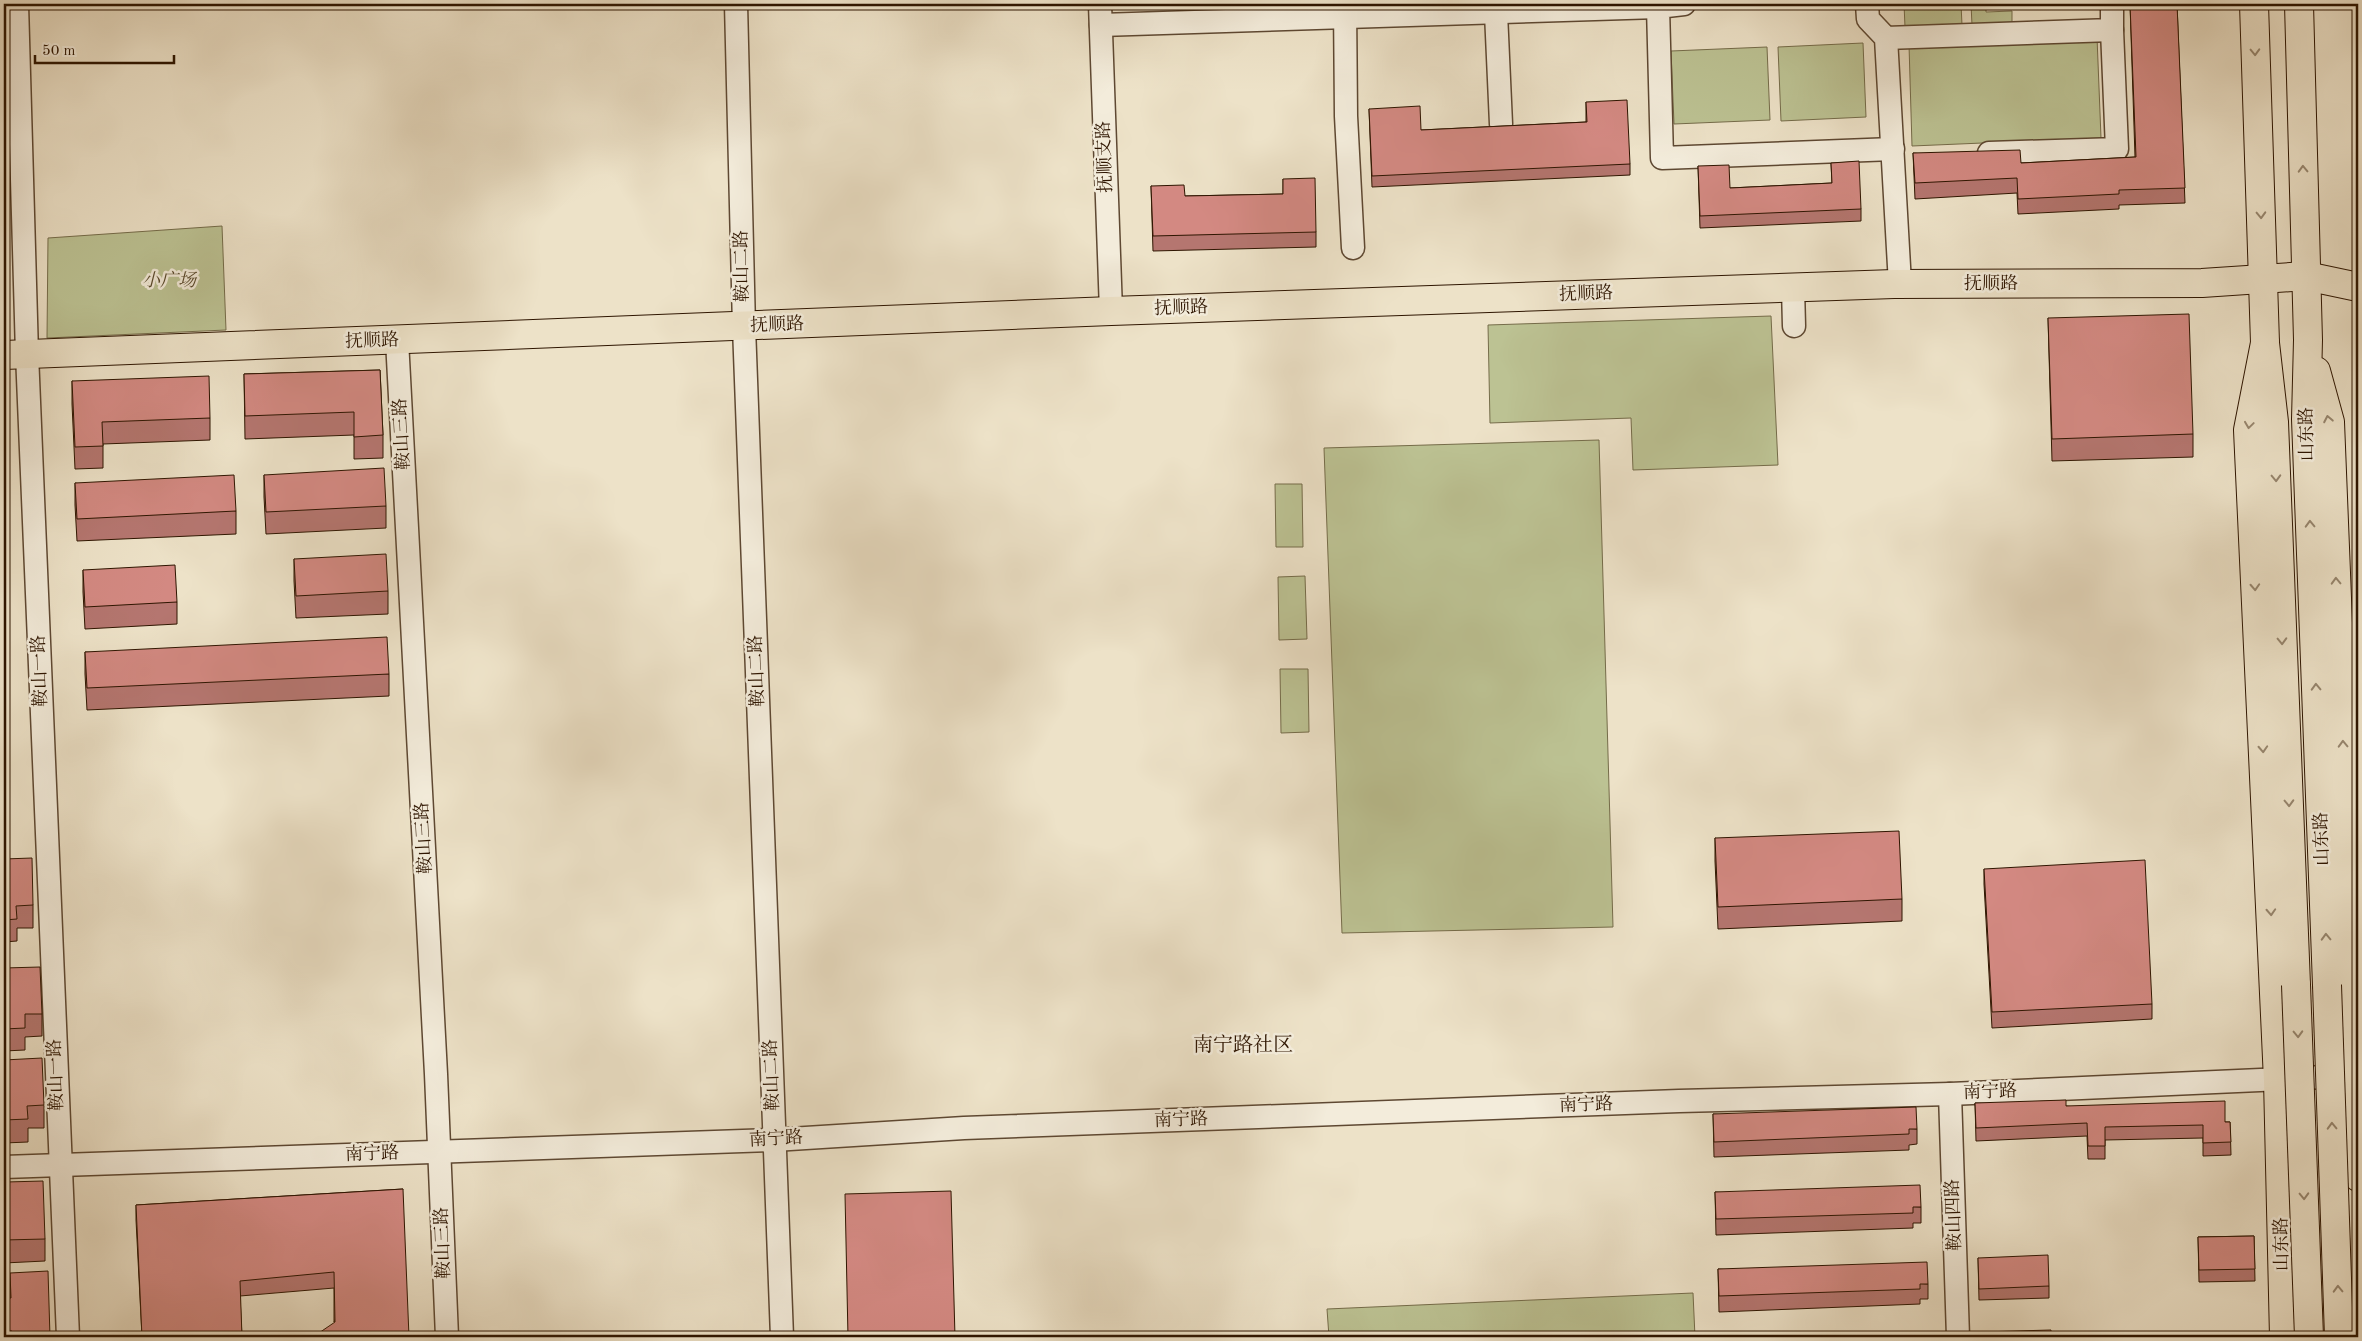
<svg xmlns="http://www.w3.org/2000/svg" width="2362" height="1341" font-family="'Old Standard TT','Noto Serif SC',serif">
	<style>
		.green { fill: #bcc293; stroke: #756c4a }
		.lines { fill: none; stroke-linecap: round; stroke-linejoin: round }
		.minor-casing { stroke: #5e4832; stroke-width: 25 }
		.major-casing { stroke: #2e1500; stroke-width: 30 }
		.minor { stroke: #f3ecdb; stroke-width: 22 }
		.major { stroke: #ede2c8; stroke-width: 28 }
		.major-bridge-casing { stroke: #2e1500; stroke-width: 30; stroke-linecap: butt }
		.major-bridge { stroke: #ede2c8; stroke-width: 28 }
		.wall { fill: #b57670; stroke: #2e1500 }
		.building { fill: #d38982; stroke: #2e1500 }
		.oneway { stroke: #97866e }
		.labels { text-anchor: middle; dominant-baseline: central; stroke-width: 5; stroke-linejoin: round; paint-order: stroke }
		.street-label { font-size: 18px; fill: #2e1500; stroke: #f3ecdb }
		.park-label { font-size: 18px; font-style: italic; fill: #59492c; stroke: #f3ecdb }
		.quarter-label { font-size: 20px; fill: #2e1500; stroke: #f3ecdb }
	</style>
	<rect width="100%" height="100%" fill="#ede2c8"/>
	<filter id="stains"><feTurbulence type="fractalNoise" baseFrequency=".004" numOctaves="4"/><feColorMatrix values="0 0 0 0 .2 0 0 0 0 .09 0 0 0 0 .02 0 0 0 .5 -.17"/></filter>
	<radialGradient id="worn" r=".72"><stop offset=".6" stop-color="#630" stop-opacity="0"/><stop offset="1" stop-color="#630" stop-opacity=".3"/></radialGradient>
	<g class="green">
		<path d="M1904 4H1961L1962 25 1905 27Z"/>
		<path d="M1971 4H1986V12L2012 11V24L1972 25Z"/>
		<path d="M1988 4H2090V6L1988 8Z"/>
		<path d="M2097 37 2101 138 1912 146 1909 45Z"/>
		<path d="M1863 43 1866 117 1781 121 1778 47Z"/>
		<path d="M1767 47 1770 120 1674 124 1671 51Z"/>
		<path d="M222 226 226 330 47 338 48 238Z"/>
		<path d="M1771 316 1778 465 1633 470 1631 418 1490 423 1488 325Z"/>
		<path d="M1599 440 1613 927 1342 933 1324 448Z"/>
		<path d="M1275 484H1302L1303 547H1276Z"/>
		<path d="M1305 576 1307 639 1279 640 1278 577Z"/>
		<path d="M1280 669H1308L1309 732 1281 733Z"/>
		<path d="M1693 1293 1695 1337H1353L1355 1335 1329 1337 1327 1309Z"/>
	</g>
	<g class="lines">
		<g class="minor-casing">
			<g id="minor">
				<path d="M17 4 27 354 68 1337"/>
				<path d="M736 4 744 327 782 1337"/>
				<path d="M1100 4 1111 311"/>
				<path d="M1345 4 1346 116 1353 248"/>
				<path d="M1684 4 1658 7 1662 158 1893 149"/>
				<path d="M1867 4 1868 19 1886 38 1900 284"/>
				<path d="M1496 13 1501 124"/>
				<path d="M1101 25 1658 7"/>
				<path d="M1886 38 2112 30V4"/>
				<path d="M1989 153 2117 149 2112 30"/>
				<path d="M1793 288 1794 326"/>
				<path d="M397 340 436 1074 447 1337"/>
				<path d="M1950 1094 1958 1337"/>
				<path d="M4 1167 774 1140 964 1128 1679 1101 1950 1094 2347 1076"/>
			</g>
		</g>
		<g class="major-casing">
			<g id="major">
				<path d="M2254 4 2265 343 2274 422 2296 985"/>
				<path d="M2299 4 2308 340 2306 419 2327 985"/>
				<path d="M2265 343 2248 430 2278 1080 2284 1337"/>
				<path d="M4 355 1111 311 1894 284 2202 283 2306 276 2358 287"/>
				<path d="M2316 371 2330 422 2356 1076 2358 1177"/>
			</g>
		</g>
		<use href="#minor" class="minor"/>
		<use href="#major" class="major"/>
		<g class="major-bridge-casing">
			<g id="major-bridge">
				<path d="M2296 985 2309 1337"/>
				<path d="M2327 985 2339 1337"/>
			</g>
		</g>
		<use href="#major-bridge" class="major-bridge"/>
	</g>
	<g class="wall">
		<path d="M2130 4H2177L2185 203 2119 205V209L2018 214 2017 193 1915 199 1913 153 2021 163 2135 157Z"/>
		<path d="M1586 102 1630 164V175L1372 187 1369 109 1421 130 1586 122Z"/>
		<path d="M1831 163 1861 209V221L1700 228 1698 166 1730 188 1832 183Z"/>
		<path d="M1283 179 1316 232V247L1153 251 1151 186 1185 196 1283 194Z"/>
		<path d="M2048 318 2193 434V457L2052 461Z"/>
		<path d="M380 370 383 435V458L354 459V435L245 439 244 374Z"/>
		<path d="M72 381 210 418V440L103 444V468L75 469 72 404Z"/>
		<path d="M264 475 386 506V528L266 534 264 497Z"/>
		<path d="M75 483 236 511V534L77 541 75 505Z"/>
		<path d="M294 559 388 591V614L296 618 294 581Z"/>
		<path d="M83 570 177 602V624L85 629 83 592Z"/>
		<path d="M85 652 389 674V696L87 710 85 674Z"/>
		<path d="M1715 838 1902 899V921L1718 929 1715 861Z"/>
		<path d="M4 859 33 905V928H17V941L4 942Z"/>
		<path d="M1984 869 2152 1004V1019L1992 1028 1984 884Z"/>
		<path d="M4 968 42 1014V1036L25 1037V1050L4 1051Z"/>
		<path d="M4 1060 44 1105V1128H28V1142L4 1143Z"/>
		<path d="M1975 1103 2066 1106 2225 1122H2230L2231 1155 2203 1156V1138L2105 1140V1159H2088L2087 1136 1976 1141Z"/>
		<path d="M1713 1114 1917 1129V1144L1909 1145V1150L1714 1157Z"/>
		<path d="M6 1182 45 1239V1261L4 1263V1207H6Z"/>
		<path d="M403 1189 334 1322V1288L240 1296 242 1337H142L136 1220V1205Z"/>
		<path d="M1715 1192 1921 1207V1223H1913V1228L1716 1235Z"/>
		<path d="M2254 1236 2255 1281 2199 1282 2198 1237Z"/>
		<path d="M1978 1258 2049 1286V1298L1979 1300Z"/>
		<path d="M1718 1269 1928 1284V1299H1920V1304L1719 1312Z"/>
		<path d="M10 1273 50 1337H4V1298H10Z"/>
	</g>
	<g class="building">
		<path d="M2130 4H2177L2185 188 2119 190V194L2018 199 2017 178 1915 183 1913 153 2020 150 2021 163 2136 157Z"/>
		<path d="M1627 100 1630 164 1372 176 1369 109 1420 106 1421 130 1587 122 1586 102Z"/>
		<path d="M1859 161 1861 209 1700 216 1698 166 1729 165 1730 188 1832 183 1831 163Z"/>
		<path d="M1315 178 1316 232 1153 236 1151 186 1184 185 1185 196 1283 194V179Z"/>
		<path d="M2189 314 2193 434 2052 439 2048 318Z"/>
		<path d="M380 370 383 435 354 437V412L245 416 244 374Z"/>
		<path d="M209 376 210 418 102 422 103 446 75 447 72 381Z"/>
		<path d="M384 468 386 506 266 512 264 475Z"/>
		<path d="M234 475 236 511 77 519 75 483Z"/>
		<path d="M386 554 388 591 296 596 294 559Z"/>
		<path d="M175 565 177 602 85 607 83 570Z"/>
		<path d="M387 637 389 674 87 688 85 652Z"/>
		<path d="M1899 831 1902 899 1718 907 1715 838Z"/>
		<path d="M32 858 33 905 16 906 17 919 4 920V859Z"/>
		<path d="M2145 860 2152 1004 1992 1012 1984 869Z"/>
		<path d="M40 967 42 1014H25V1028L4 1029V968Z"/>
		<path d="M42 1058 44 1105 27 1106 28 1119 4 1120V1088H5L4 1060Z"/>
		<path d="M2066 1100V1106L2225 1101V1122H2230L2231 1142 2203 1143V1125L2105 1127V1146H2088L2087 1123 1976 1128 1975 1103Z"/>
		<path d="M1916 1107 1917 1129H1909V1134L1714 1142 1713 1114Z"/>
		<path d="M43 1181 45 1239 4 1240V1207H7L6 1182Z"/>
		<path d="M1920 1185 1921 1207H1913V1213L1716 1219 1715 1192Z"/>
		<path d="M403 1189 409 1337H313L335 1322 334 1272 240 1281 242 1337H142L136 1205Z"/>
		<path d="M951 1191 955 1337H848L845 1194Z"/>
		<path d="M2254 1236 2255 1269 2199 1270 2198 1237Z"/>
		<path d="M2048 1255 2049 1286 1979 1289 1978 1258Z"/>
		<path d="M1927 1262 1928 1284H1920V1289L1719 1296 1718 1269Z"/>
		<path d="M48 1271 50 1337H12V1331H4V1298H11L10 1273Z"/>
		<path d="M2051 1330V1337H1982L1981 1332Z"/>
	</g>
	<defs><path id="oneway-chevron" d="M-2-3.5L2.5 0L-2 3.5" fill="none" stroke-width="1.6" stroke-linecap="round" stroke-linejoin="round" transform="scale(1.25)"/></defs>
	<g class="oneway">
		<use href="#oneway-chevron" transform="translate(2255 52) rotate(88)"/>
		<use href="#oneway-chevron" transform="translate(2303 169) rotate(-92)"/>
		<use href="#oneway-chevron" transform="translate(2261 215) rotate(88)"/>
		<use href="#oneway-chevron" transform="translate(2328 419) rotate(-101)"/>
		<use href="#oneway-chevron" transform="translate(2249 425) rotate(98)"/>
		<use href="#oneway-chevron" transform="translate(2276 478) rotate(88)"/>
		<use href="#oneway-chevron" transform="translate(2310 524) rotate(-92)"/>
		<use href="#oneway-chevron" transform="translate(2336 581) rotate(-92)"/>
		<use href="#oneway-chevron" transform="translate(2255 587) rotate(87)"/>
		<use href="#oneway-chevron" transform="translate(2282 641) rotate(88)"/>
		<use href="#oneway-chevron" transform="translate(2316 687) rotate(-92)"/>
		<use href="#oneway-chevron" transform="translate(2343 744) rotate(-92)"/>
		<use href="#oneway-chevron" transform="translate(2263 749) rotate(87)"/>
		<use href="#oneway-chevron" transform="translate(2289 803) rotate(88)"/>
		<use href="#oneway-chevron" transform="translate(2271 912) rotate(87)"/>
		<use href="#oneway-chevron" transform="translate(2326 937) rotate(-92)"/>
		<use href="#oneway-chevron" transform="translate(2298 1034) rotate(88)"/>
		<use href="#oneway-chevron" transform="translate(2332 1126) rotate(-92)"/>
		<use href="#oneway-chevron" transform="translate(2304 1196) rotate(88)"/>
		<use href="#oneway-chevron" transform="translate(2338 1289) rotate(-92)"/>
	</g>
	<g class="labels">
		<g class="street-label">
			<text transform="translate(1105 157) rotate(-92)">抚顺支路</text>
			<text transform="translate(742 266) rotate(-91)">鞍山二路</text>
			<text x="1991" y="284">抚顺路</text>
			<text transform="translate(1586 294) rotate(-2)">抚顺路</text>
			<text transform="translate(1181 308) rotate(-2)">抚顺路</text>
			<text transform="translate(777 325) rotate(-2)">抚顺路</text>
			<text transform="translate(372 341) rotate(-2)">抚顺路</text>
			<text transform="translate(402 434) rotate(-93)">鞍山三路</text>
			<text transform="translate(2307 434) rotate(-91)">山东路</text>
			<text transform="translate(40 671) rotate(-92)">鞍山一路</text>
			<text transform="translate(757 671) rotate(-92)">鞍山二路</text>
			<text transform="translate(424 838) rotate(-93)">鞍山三路</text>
			<text transform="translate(2322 839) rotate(-92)">山东路</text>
			<text transform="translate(56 1075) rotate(-92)">鞍山一路</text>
			<text transform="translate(772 1075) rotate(-92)">鞍山二路</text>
			<text transform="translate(1990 1092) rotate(-2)">南宁路</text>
			<text transform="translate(1586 1105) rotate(-2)">南宁路</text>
			<text transform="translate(1181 1120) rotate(-2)">南宁路</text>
			<text transform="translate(776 1139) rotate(-3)">南宁路</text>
			<text transform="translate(372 1154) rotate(-2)">南宁路</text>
			<text transform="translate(1954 1215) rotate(-92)">鞍山四路</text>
			<text transform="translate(443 1243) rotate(-92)">鞍山三路</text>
			<text transform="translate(2282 1244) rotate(-91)">山东路</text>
		</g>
		<g class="park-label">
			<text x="169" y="281">小广场</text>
		</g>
		<g class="quarter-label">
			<text x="1243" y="1046">南宁路社区</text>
		</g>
	</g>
	<rect width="2362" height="1341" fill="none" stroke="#ede2c8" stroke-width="20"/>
	<rect x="5" y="5" width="2352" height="1331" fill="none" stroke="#2e1500" stroke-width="2.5"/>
	<rect x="10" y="10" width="2342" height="1321" fill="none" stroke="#2e1500"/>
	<path d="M35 55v8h139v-8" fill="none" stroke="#2e1500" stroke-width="2.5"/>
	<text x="42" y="55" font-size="15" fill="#2e1500" stroke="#f3ecdb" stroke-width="4" paint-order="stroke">50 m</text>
	<rect width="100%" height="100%" filter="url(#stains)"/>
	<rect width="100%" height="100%" fill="url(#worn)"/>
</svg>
